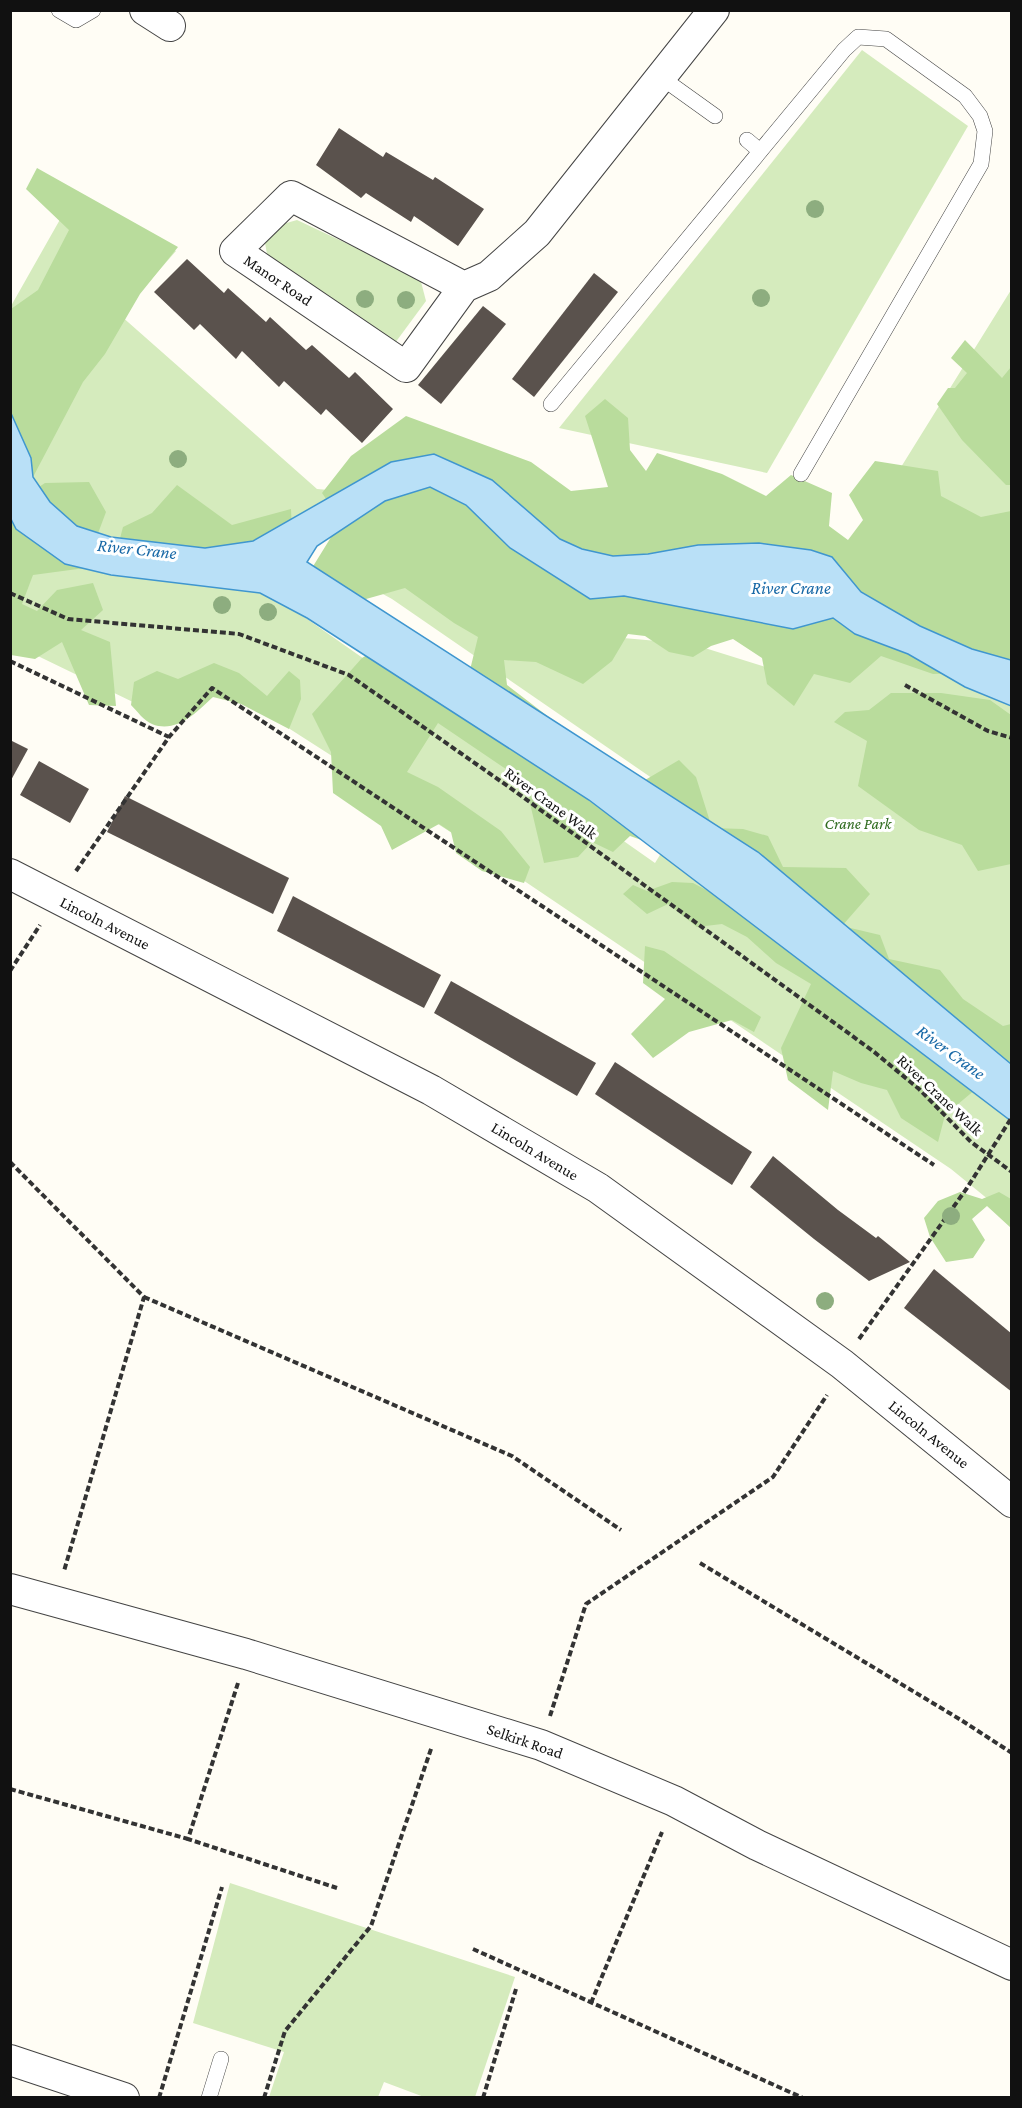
<svg xmlns="http://www.w3.org/2000/svg" width="1022" height="2108" font-family="'Crimson Pro',serif">
	<style>
		.green { fill: #d5ebbd }
		.forest { fill: #b9dc9c }
		.water { fill: #b9e0f7; stroke: #3f96cf; stroke-width: 1.5 }
		.building { fill: #5a524d }
		.lines { fill: none; stroke-linecap: round; stroke-linejoin: round }
		.service-casing { stroke: #444; stroke-width: 16 }
		.minor-casing { stroke: #444; stroke-width: 32 }
		.path { stroke: #333; stroke-width: 4; stroke-dasharray: 6 3; stroke-linecap: butt }
		.service { stroke: #fff; stroke-width: 15 }
		.minor { stroke: #fff; stroke-width: 30 }
		.tree { fill: #8dad7f }
		.labels { text-anchor: middle; dominant-baseline: central; stroke-width: 6; stroke-linejoin: round; paint-order: stroke }
		.street-label { font-size: 16px; fill: #111; stroke: #fff }
		.park-label { font-size: 16px; font-style: italic; fill: #2f6b1f; stroke: #fff }
		.water-label { font-size: 18px; font-style: italic; fill: #1768a6; stroke: #fff }
	</style>
	<rect width="100%" height="100%" fill="#fffdf5"/>
	<g class="green">
		<path d="M862 50 968 126 767 473 559 428Z"/>
		<path d="M75 193 176 251 120 315 317 489 341 491 253 541 206 548 655 863 691 805 392 599 335 568 623 638 692 644 775 670 1011 290V1218L951 1169 480 851 209 677 168 719 11 643V306Z"/>
		<path d="M297 220 420 278 426 301 395 343 269 265 265 243 283 224Z"/>
		<path d="M230 1883 515 1977 475 2097H424L384 2082 378 2097H269L284 2052 193 2023Z"/>
	</g>
	<g class="forest">
		<path d="M37 168 178 247 140 294 105 354 83 382 33 477 11 493V309L38 290 69 230 26 189Z"/>
		<path d="M965 340 1002 378 1011 367V485H1006L962 440 937 404 948 388H955L967 373 951 358Z"/>
		<path d="M605 399 628 418 630 450 646 471 657 453 722 474 766 496 791 475 832 493 829 526 848 540 863 520 849 495 875 461 938 471 941 496 981 517 1011 511V671L933 674 881 656 850 683 814 674 794 706 767 684 762 658 733 639 711 646 693 657 669 652 645 636 628 634 612 661 583 684 536 662 504 660 507 685 576 738 640 783 679 760 696 777 712 828 743 829 768 836 783 867 846 868 870 894 842 926 880 935 889 959 940 970 963 999 1003 1026 1011 1024V1082L656 845 630 836 613 852 592 842 578 857 544 863 525 782 438 723 407 772 438 787 501 831 530 867 524 883 482 871 456 853 451 832 439 824 392 850 381 826 333 793 331 752 312 714 362 658 405 632 470 670 478 637 454 623 405 588 359 601 312 568 341 521 322 493 351 456 406 416 531 462 571 491 608 487 585 416Z"/>
		<path d="M89 482 106 512 85 568 33 575 22 604 37 611 57 590 93 583 103 610 81 630 110 642 116 706 89 705 62 642 35 659 11 655 10 506 45 483Z"/>
		<path d="M177 485 232 525 291 509 292 531 247 552 114 561 123 527 152 513Z"/>
		<path d="M214 663 239 673 267 696 289 671 300 680 301 699 289 729 241 704 213 697C197 712 176 734 152 724 144 721 137 711 131 705L134 682 157 671 178 679Z"/>
		<path d="M891 693H941L990 700 1011 715V864L978 871 962 845 919 830 858 786 867 741 834 722 845 712 869 710Z"/>
		<path d="M672 882 693 883 716 895 976 1089 945 1115 938 1142 901 1118 887 1090 861 1083 833 1071 828 1110 788 1080 781 1048 811 984 776 963 747 937 722 924 697 927 668 904 647 914 623 894 633 885 647 891Z"/>
		<path d="M645 946 664 951 761 1017 754 1032 732 1020 689 1032 653 1058 631 1034 665 999 643 983Z"/>
		<path d="M960 1192 982 1199 999 1192 1011 1199V1228L987 1206 972 1219 985 1240 973 1258 946 1262 930 1237 924 1218 938 1201Z"/>
	</g>
	<path class="water" d="M10 411 31 458 33 477 50 502 77 526 111 537 205 548 253 541 391 462 434 454 492 480 560 539 582 549 613 556 648 554 698 545 759 543 811 550 832 557 861 592 920 626 972 649 1011 660V706L965 687 908 654 855 634 833 618 793 629 624 596 590 599 510 548 466 505 430 487 385 501 317 546 307 562 758 852 1011 1064V1121L589 800 307 618 260 593 111 575 65 564 16 529 11 519Z"/>
	<g class="building">
		<path d="M339 128 383 157 386 152 433 180 435 177 484 209 458 246 414 216 411 222 366 193 361 198 316 165Z"/>
		<path d="M187 259 224 293 228 288 266 322 270 317 306 350 312 345 349 378 355 372 393 409 362 443 326 409 321 415 284 381 279 387 242 351 236 359 200 324 194 330 154 292Z"/>
		<path d="M594 273 618 292 534 397 512 379Z"/>
		<path d="M483 306 506 324 441 404 418 385Z"/>
		<path d="M10 740 28 749 10 782Z"/>
		<path d="M39 761 89 789 70 823 20 795Z"/>
		<path d="M125 796 289 878 273 914 107 832Z"/>
		<path d="M293 896 441 975 424 1008 277 931Z"/>
		<path d="M451 981 596 1063 577 1096 434 1013Z"/>
		<path d="M615 1062 752 1152 732 1185 595 1094Z"/>
		<path d="M773 1156 838 1210 876 1238 878 1236 910 1262 869 1281 814 1239 750 1187Z"/>
		<path d="M934 1269 1012 1334V1392L904 1308Z"/>
	</g>
	<g class="lines">
		<g class="service-casing">
			<g id="service">
				<path d="M59 10 76 20 93 10"/>
				<path d="M662 78 715 116"/>
				<path d="M747 140 760 151"/>
				<path d="M551 404 844 50 858 37 886 39 965 96 980 116 985 131 981 164 801 474"/>
				<path d="M209 2098 221 2059"/>
			</g>
		</g>
		<g class="minor-casing">
			<g id="minor">
				<path d="M145 10 170 26"/>
				<path d="M464 287 291 196 235 251 406 367 464 287 489 276 537 233 714 10"/>
				<path d="M10 874 431 1090 598 1188 842 1364 1012 1502"/>
				<path d="M10 1589 246 1654 541 1745 674 1801 757 1845 1012 1965"/>
				<path d="M10 2060 124 2098"/>
			</g>
		</g>
		<g class="path">
			<path d="M10 593 68 619 239 634 349 675 509 787 873 1051 919 1089 971 1142 1012 1172"/>
			<path d="M10 661 169 737"/>
			<path d="M905 685 988 731 1012 738"/>
			<path d="M76 871 169 737 212 688 934 1165"/>
			<path d="M10 971 40 925"/>
			<path d="M10 1162 144 1297 64 1571"/>
			<path d="M144 1297 512 1456 621 1530"/>
			<path d="M859 1339 967 1188 1012 1117"/>
			<path d="M700 1563 961 1720 1012 1753"/>
			<path d="M238 1683 188 1839 337 1888"/>
			<path d="M550 1716 586 1604 773 1477 827 1395"/>
			<path d="M10 1789 188 1839"/>
			<path d="M473 1949 803 2098"/>
			<path d="M591 2003 662 1832"/>
			<path d="M159 2098 222 1887"/>
			<path d="M264 2098 285 2031 371 1926 432 1746"/>
			<path d="M483 2098 516 1989"/>
		</g>
		<use href="#service" class="service"/>
		<use href="#minor" class="minor"/>
	</g>
	<g class="tree">
		<circle cx="815" cy="209" r="9"/>
		<circle cx="761" cy="298" r="9"/>
		<circle cx="365" cy="299" r="9"/>
		<circle cx="406" cy="300" r="9"/>
		<circle cx="178" cy="459" r="9"/>
		<circle cx="222" cy="605" r="9"/>
		<circle cx="268" cy="612" r="9"/>
		<circle cx="951" cy="1216" r="9"/>
		<circle cx="825" cy="1301" r="9"/>
	</g>
	<g class="labels">
		<g class="street-label">
			<text transform="translate(278 280) rotate(34)">Manor Road</text>
			<text transform="translate(551 803) rotate(36)">River Crane Walk</text>
			<text transform="translate(105 923) rotate(27)">Lincoln Avenue</text>
			<text transform="translate(940 1095) rotate(43)">River Crane Walk</text>
			<text transform="translate(535 1151) rotate(31)">Lincoln Avenue</text>
			<text transform="translate(929 1434) rotate(39)">Lincoln Avenue</text>
			<text transform="translate(525 1741) rotate(19)">Selkirk Road</text>
		</g>
		<g class="park-label">
			<text x="858" y="823">Crane Park</text>
		</g>
		<g class="water-label">
			<text transform="translate(137 549) rotate(6)">River Crane</text>
			<text x="791" y="588">River Crane</text>
			<text transform="translate(951 1052) rotate(36)">River Crane</text>
		</g>
	</g>
	<rect width="1022" height="2108" fill="none" stroke="#111111" stroke-width="24"/>
</svg>
